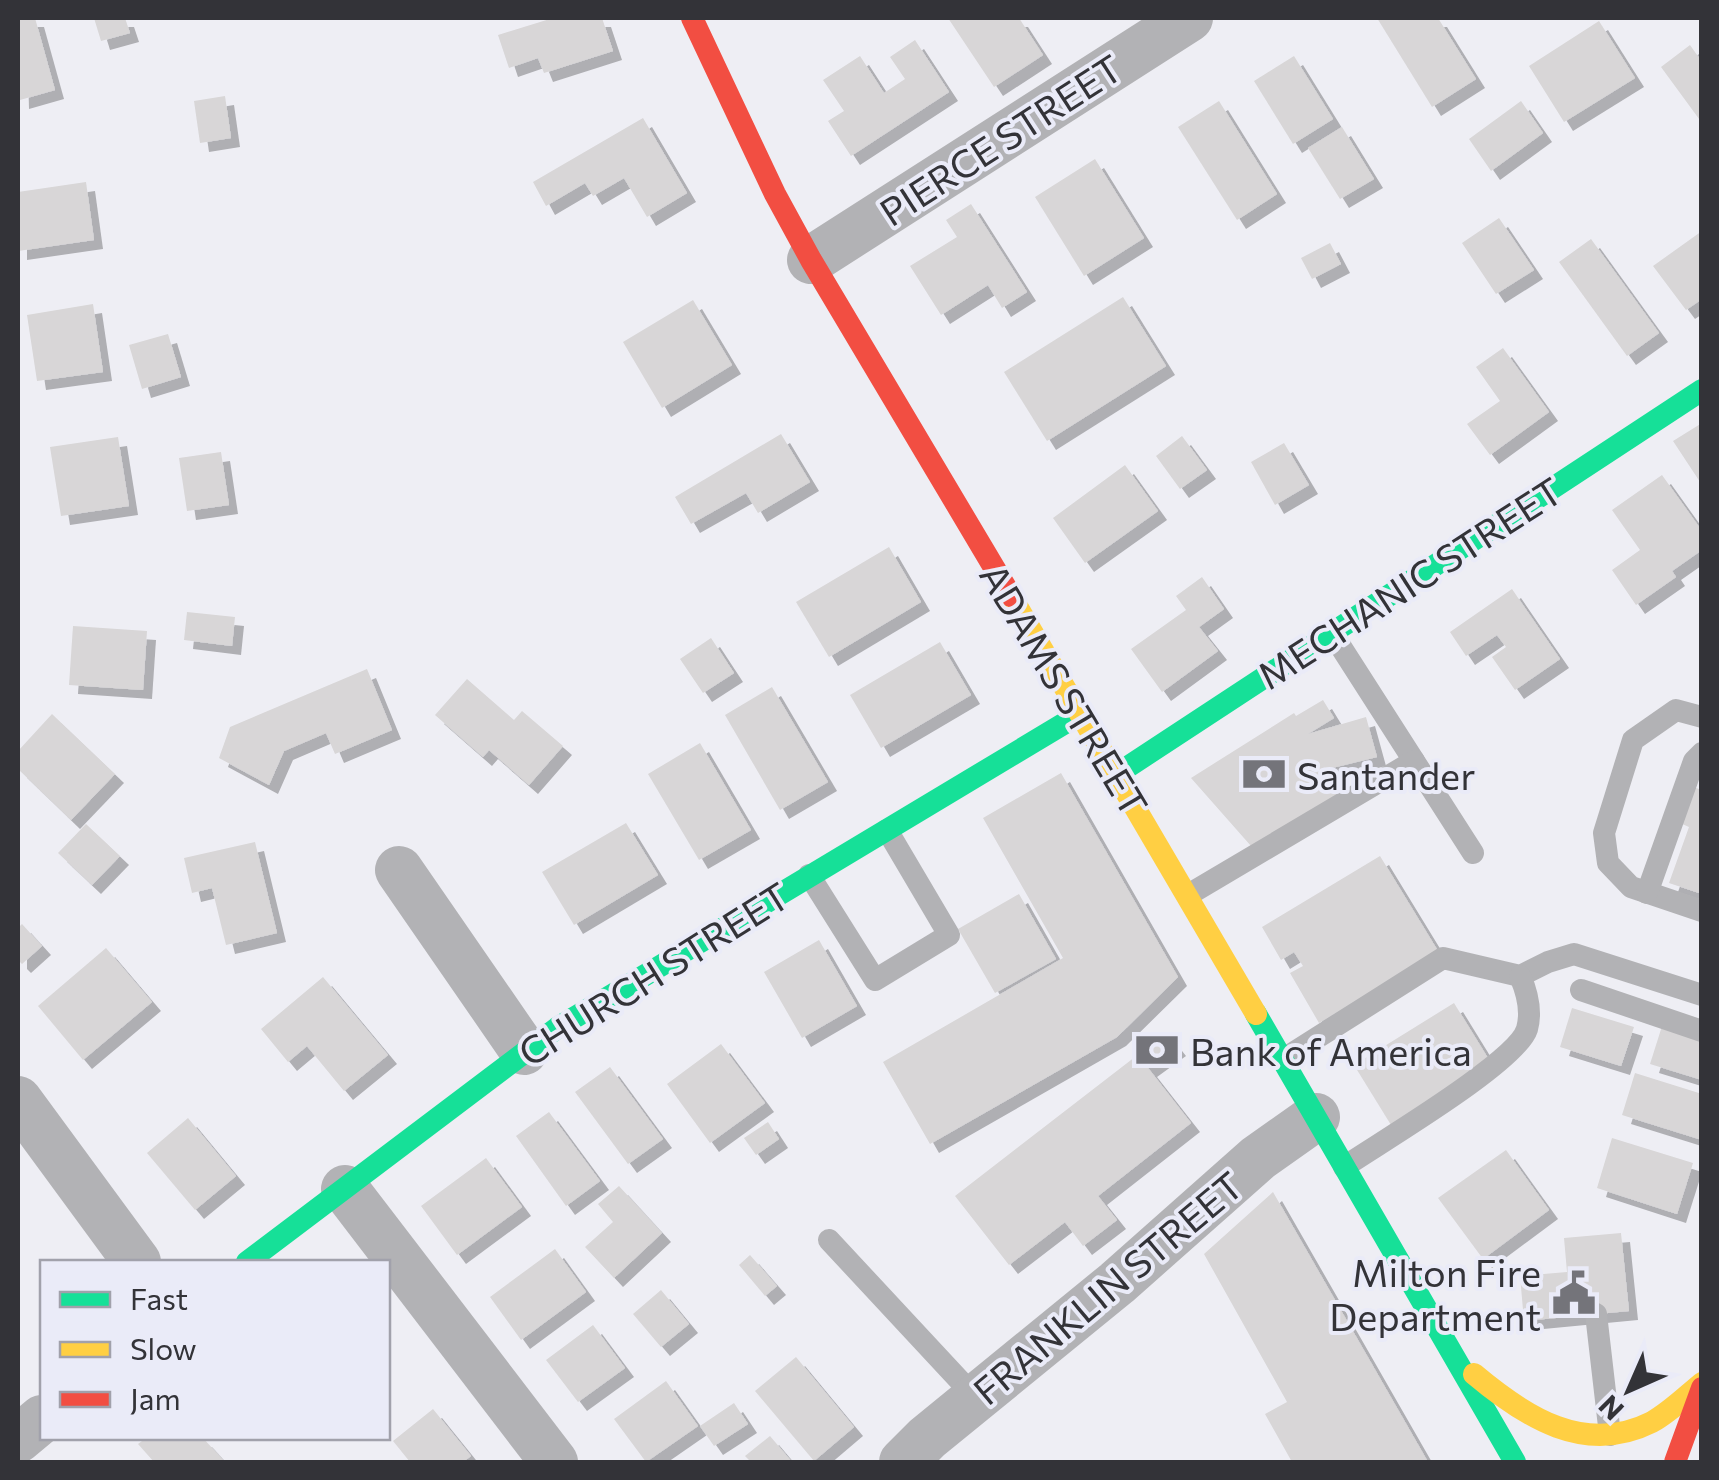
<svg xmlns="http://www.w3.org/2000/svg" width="1719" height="1480" font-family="Commissioner,sans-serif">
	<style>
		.building { fill: #d8d6d7; filter: url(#shadow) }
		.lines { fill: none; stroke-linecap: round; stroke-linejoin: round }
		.lane { stroke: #b2b2b5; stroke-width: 22 }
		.street { stroke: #b2b2b5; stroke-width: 48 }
		.fast { stroke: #16e098; stroke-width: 22 }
		.slow { stroke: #ffcf43; stroke-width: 22 }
		.jam { stroke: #f24e42; stroke-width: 22 }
		.labels { text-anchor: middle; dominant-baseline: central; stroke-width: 8; stroke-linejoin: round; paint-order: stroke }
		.street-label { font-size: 38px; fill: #333338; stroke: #eaebf8 }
		.poi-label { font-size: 38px; fill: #333338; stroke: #eaebf8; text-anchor: start }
	</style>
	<defs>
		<filter id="shadow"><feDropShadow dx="9" dy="9" stdDeviation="0" flood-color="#0004"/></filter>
	</defs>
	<rect width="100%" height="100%" fill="#eeeef4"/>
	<g class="building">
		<path d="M18 18H35L55 90 20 100Z"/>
		<path d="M94 18H125L130 33 101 41Z"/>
		<path d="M553 18H602L613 51 544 73 538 58 509 68 498 35Z"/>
		<path d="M948 18H1019L1043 55 994 87Z"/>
		<path d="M1377 18H1438L1476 79 1432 107Z"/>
		<path d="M1599 21 1635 78 1564 122 1529 66Z"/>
		<path d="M915 40 949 92 851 156 828 121 844 111 823 80 860 56 884 93 905 79 890 57Z"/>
		<path d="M1690 45 1702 62V123L1661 67Z"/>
		<path d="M1294 56 1333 119 1293 144 1254 81Z"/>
		<path d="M225 96 231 138 200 143 194 101Z"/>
		<path d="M1219 101 1277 194 1237 220 1178 127Z"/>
		<path d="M1521 101 1543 133 1491 171 1469 139Z"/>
		<path d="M643 118 687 193 647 217 624 178 593 196 585 183 546 206 533 182Z"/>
		<path d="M1342 127 1374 179 1340 199 1308 148Z"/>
		<path d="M1095 159 1144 238 1084 276 1035 197Z"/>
		<path d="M86 182 94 240 18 251V192Z"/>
		<path d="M971 204 1027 292 1002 308 988 285 941 315 910 266 957 237 946 220Z"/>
		<path d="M1499 218 1534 270 1496 294 1462 243Z"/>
		<path d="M1702 231V299L1686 310 1653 266Z"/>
		<path d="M1591 239 1659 333 1627 356 1559 262Z"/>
		<path d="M1330 243 1341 264 1312 279 1301 258Z"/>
		<path d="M1123 297 1166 366 1047 441 1004 372Z"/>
		<path d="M693 300 732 365 662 408 623 342Z"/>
		<path d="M93 304 103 372 37 381 27 315Z"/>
		<path d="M168 334 181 377 142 389 129 345Z"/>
		<path d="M1503 348 1549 412 1490 455 1467 424 1500 401 1476 367Z"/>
		<path d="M1702 423V485L1673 441Z"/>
		<path d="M781 434 810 482 758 513 746 493 691 524 675 497Z"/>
		<path d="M1182 436 1207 470 1180 489 1156 456Z"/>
		<path d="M118 437 129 506 61 516 50 447Z"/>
		<path d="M1284 443 1309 485 1275 505 1251 462Z"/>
		<path d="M221 452 229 505 187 511 179 458Z"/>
		<path d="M1125 465 1158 511 1085 563 1053 518Z"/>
		<path d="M1662 475 1702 531V550L1672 571 1676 577 1636 605 1612 570 1640 550 1612 510Z"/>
		<path d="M889 547 921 602 829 657 796 602Z"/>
		<path d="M1202 577 1224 609 1199 627 1218 651 1162 692 1131 649 1186 610 1176 596Z"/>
		<path d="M1512 589 1560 659 1515 690 1492 657 1506 647 1497 635 1466 656 1450 632Z"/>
		<path d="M187 612 235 617 232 646 184 640Z"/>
		<path d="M73 626 147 631 143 690 69 685Z"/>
		<path d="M711 638 734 673 703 693 680 659Z"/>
		<path d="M940 642 971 695 881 748 850 695Z"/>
		<path d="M367 669 392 730 335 754 326 733 284 751 269 785 219 758 230 727Z"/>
		<path d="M467 679 514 720 522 711 563 746 529 785 489 750 483 757 435 715Z"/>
		<path d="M772 687 828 782 780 810 725 715Z"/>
		<path d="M1323 700 1334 718 1308 734 1366 717 1377 757 1328 769 1343 792 1251 846 1191 778 1294 713 1296 716Z"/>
		<path d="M52 714 115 774 71 820 18 769V751Z"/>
		<path d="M700 743 751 830 699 860 648 774Z"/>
		<path d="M1061 773 1178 977 1117 1037 930 1144 883 1062 1063 958 983 818Z"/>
		<path d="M1693 787 1702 790V894L1669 883 1689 827 1680 823Z"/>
		<path d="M626 823 658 875 574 925 542 872Z"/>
		<path d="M86 824 120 856 92 885 58 853Z"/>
		<path d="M255 842 277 933 226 945 212 888 192 893 184 858Z"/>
		<path d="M1380 856 1438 951 1319 1023 1290 973 1303 966 1294 952 1281 960 1262 927Z"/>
		<path d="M1019 894 1056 959 995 993 958 929Z"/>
		<path d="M22 924 42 946 22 964 18 960V928Z"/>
		<path d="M819 940 857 1006 802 1038 764 972Z"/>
		<path d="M106 948 152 1002 83 1060 38 1006Z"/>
		<path d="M323 977 388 1055 344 1091 307 1046 288 1062 261 1029Z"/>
		<path d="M1454 1003 1491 1063 1391 1125 1354 1065Z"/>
		<path d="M1572 1008 1634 1027 1621 1066 1560 1047Z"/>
		<path d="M1663 1023 1702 1035V1080L1650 1064Z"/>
		<path d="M1166 1033 1177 1047 1148 1068 1191 1123 1098 1196 1117 1220 1083 1246 1065 1222 1009 1265 955 1196Z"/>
		<path d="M721 1044 765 1103 710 1143 667 1084Z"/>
		<path d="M610 1067 663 1139 628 1164 575 1092Z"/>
		<path d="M1635 1073 1702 1094V1140L1622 1115Z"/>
		<path d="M549 1112 600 1181 566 1206 516 1136Z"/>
		<path d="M188 1118 236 1176 195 1210 147 1153Z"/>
		<path d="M768 1122 779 1139 756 1155 744 1138Z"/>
		<path d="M1612 1138 1693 1163 1677 1214 1597 1188Z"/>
		<path d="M1506 1150 1549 1210 1483 1259 1438 1198Z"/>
		<path d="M486 1158 522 1207 457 1255 421 1206Z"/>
		<path d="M619 1186 662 1233 614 1278 585 1247 613 1222 598 1204Z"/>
		<path d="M1273 1192 1428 1462H1292L1265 1414 1287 1402 1204 1254Z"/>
		<path d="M1621 1233 1629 1311 1524 1321 1520 1276 1567 1272 1564 1238Z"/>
		<path d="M555 1249 586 1292 521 1340 490 1297Z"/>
		<path d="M750 1255 777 1286 765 1296 739 1265Z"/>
		<path d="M661 1290 689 1324 661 1347 633 1314Z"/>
		<path d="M593 1325 625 1368 578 1402 546 1360Z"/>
		<path d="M796 1357 854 1427 814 1461 755 1391Z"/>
		<path d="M666 1381 698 1426 646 1462 614 1419Z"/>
		<path d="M734 1403 748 1424 714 1446 700 1426Z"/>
		<path d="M433 1409 471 1456 463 1462H410L393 1441Z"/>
		<path d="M770 1436 792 1462H751L745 1456Z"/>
		<path d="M146 1438H203L225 1462H154L138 1444Z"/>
	</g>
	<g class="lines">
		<g class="lane">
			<path d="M1332 633 1473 853"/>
			<path d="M1702 717 1676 710 1633 740 1604 833 1608 863 1631 887 1702 911"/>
			<path d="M809 875 875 980 949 935 887 830"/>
			<path d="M1647 893 1694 761 1702 753"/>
			<path d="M1188 895 1414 761"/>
			<path d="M1581 990 1702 1031"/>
			<path d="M1282 1060 1443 958 1520 976 1548 962 1574 954 1702 995"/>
			<path d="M1344 1167C1379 1143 1517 1062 1527 1029 1532 1011 1527 992 1520 976"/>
			<path d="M829 1240 976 1398"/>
			<path d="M1596 1314 1610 1435"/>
		</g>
		<g class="street">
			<path d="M811 260 1189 18"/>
			<path d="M399 870 524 1051"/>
			<path d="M18 1100 137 1262"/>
			<path d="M345 1189 554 1462"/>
			<path d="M18 1439 42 1419"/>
			<path d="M903 1462 927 1438 1117 1283 1258 1158 1316 1117"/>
		</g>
		<g class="fast">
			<path d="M1117 774 1702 390"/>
			<path d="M1256 1014 1515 1462"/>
			<path d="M247 1262 557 1028 1080 714"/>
		</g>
		<g class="slow">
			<path d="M1011 596 1256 1014"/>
			<path d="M1474 1374C1525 1417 1585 1456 1652 1422 1670 1412 1686 1396 1702 1383"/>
		</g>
		<g class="jam">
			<path d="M692 18 775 194 811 260 1011 596"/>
			<path d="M1675 1462 1702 1388"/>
		</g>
	</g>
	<defs>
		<g id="bank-bare" transform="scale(3.45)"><path d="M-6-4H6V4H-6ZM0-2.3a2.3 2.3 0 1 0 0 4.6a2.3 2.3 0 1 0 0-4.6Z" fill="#74747a" stroke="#eaebf8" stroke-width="2.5" paint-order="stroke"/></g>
		<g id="civic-bare" transform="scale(3.45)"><path d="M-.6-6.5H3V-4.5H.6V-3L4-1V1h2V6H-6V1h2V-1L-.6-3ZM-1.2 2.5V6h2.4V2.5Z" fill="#74747a" stroke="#eaebf8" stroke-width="2.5" paint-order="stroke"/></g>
	</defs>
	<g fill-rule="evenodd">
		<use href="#bank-bare" x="1264" y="774"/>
		<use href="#bank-bare" x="1157" y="1050"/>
		<use href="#civic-bare" x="1574" y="1293"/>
	</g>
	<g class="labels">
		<g class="street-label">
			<text transform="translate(1000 139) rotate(-33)">PIERCE STREET</text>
			<text transform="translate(1409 582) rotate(-33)">MECHANIC STREET</text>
			<text transform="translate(1065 689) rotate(59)">ADAMS STREET</text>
			<text transform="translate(653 973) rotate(-32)">CHURCH STREET</text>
			<text transform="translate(1107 1287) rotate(-40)">FRANKLIN STREET</text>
		</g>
		<g class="poi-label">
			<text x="1297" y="774">Santander</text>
			<text x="1190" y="1050">Bank of America</text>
			<text x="1541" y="1271" text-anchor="end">Milton Fire<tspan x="1541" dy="44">Department</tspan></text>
		</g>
	</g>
	<rect width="1719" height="1480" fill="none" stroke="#333338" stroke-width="40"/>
	<rect x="40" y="1260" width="350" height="180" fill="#eaebf8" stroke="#a1a1ab" stroke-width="2.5"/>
	<rect x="60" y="1292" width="50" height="15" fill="#16e098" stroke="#a1a1ab" stroke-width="2.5"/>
	<text x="130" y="1310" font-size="30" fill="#333338">Fast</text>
	<rect x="60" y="1342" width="50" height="15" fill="#ffcf43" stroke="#a1a1ab" stroke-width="2.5"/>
	<text x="130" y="1360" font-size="30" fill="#333338">Slow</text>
	<rect x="60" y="1392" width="50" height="15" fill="#f24e42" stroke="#a1a1ab" stroke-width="2.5"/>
	<text x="130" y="1410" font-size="30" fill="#333338">Jam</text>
	<g transform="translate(1629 1390) rotate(225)" stroke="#eaebf8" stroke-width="8" paint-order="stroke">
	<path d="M0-8L18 38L0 25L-18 38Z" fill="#333338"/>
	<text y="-15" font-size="28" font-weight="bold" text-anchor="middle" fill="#333338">N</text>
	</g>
</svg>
